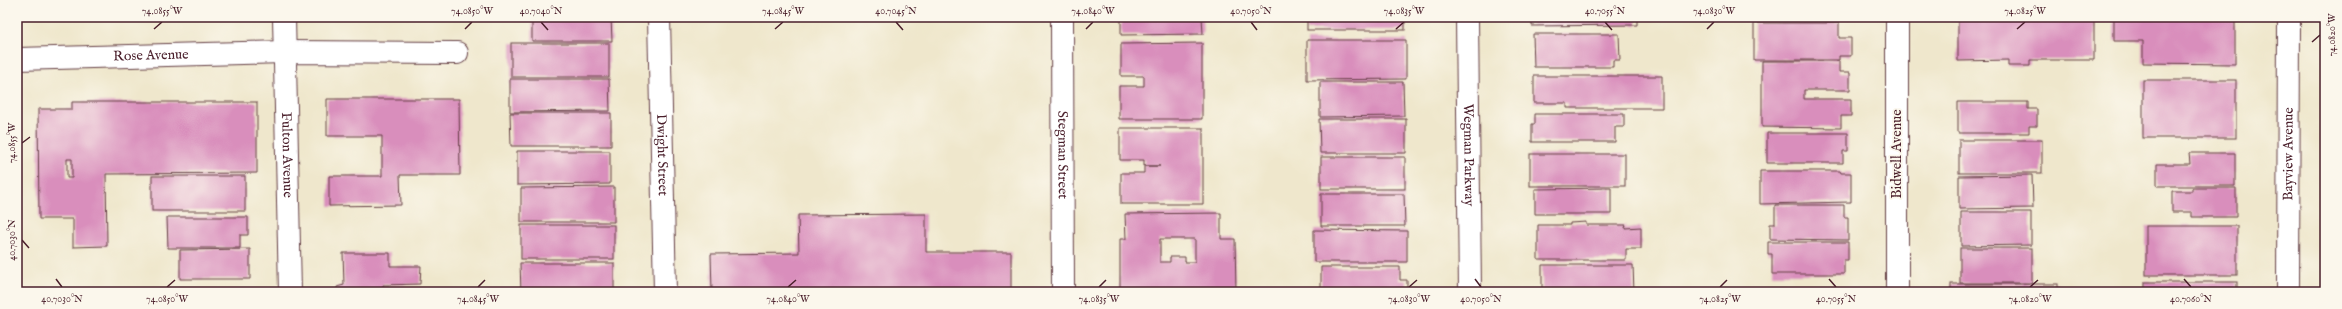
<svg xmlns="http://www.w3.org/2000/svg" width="2342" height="309" font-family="'IM FELL English',serif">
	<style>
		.building { fill: #d98ebc; fill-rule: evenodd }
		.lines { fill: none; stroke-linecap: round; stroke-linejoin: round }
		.minor-casing { stroke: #633d43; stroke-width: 24 }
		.minor { stroke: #fff; stroke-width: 22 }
		.ticks { fill: none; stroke: #4a1f2b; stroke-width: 1.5 }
		.labels { text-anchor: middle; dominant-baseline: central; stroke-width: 3.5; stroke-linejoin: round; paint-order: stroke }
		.street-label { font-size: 14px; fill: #4a1f2b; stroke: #fbf7ec }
		.neatline { fill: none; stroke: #4a1f2b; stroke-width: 1.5 }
		.ticks-label { font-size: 10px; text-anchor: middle; fill: #4a1f2b }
	</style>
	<rect width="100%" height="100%" fill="#fbf7ec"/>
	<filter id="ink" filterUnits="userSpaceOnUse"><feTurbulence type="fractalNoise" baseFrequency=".025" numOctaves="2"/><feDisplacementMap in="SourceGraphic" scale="8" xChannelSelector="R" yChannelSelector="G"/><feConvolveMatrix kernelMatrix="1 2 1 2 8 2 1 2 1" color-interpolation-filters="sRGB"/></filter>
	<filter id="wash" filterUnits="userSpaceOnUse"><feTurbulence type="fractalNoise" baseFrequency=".012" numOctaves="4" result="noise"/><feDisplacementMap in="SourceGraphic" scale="16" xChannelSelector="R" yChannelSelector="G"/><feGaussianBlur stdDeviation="0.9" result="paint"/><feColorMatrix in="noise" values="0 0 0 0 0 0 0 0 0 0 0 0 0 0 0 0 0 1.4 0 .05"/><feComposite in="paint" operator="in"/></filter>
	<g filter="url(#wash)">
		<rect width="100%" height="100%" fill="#efe7cc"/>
		<g id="blocks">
			<g class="building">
				<path d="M532 17H611L612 41H532Z"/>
				<path d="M1121 17H1202L1203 34 1121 35Z"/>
				<rect x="1307" y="17" width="98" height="13"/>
				<path d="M1532 17H1637V25L1532 26Z"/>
				<path d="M1760 17H1851V19L1760 18Z"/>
				<path d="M1958 17H2094V60H2030V66H2008V60L1958 61Z"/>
				<path d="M2114 17H2235V64L2143 63V41H2114Z"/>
				<path d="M1754 23H1839V38H1851V56H1839V60H1754Z"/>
				<path d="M1533 34H1619L1620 60H1613V67H1534Z"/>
				<path d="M1307 40H1406V79L1307 80Z"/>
				<rect x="511" y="43" width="98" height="34"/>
				<path d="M1202 43V119H1119V86H1144V76H1121V44Z"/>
				<path d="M1762 61H1839V72H1850V90H1804V99H1851V116H1841V128L1762 127Z"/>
				<path d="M1534 76H1662V108H1567V103H1534Z"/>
				<path d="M510 79H609L610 111 510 112Z"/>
				<rect x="2143" y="80" width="93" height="58"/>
				<path d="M1320 82H1403L1404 116 1320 117Z"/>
				<path d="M327 99H459L460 175H400L401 205 329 206V176H382V136H327Z"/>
				<path d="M72 102H257V173L106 174 107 246 73 247V219H39L38 109H72ZM67 159H72V178H67Z"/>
				<path d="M1958 102H2028V109H2037V126H2029V133H1958Z"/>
				<path d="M510 113H611V146H511Z"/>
				<path d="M1535 114H1624V127H1615V142H1532V124H1535Z"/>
				<path d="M1319 119H1406V153H1320Z"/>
				<path d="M1120 128H1203V204H1121V173H1144V166H1160H1144V160H1120Z"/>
				<path d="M1767 133H1848V151H1843V163H1767Z"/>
				<rect x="1959" y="140" width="83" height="33"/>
				<path d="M517 151H610V184L517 185Z"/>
				<path d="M2189 153H2235V186H2157V164H2190Z"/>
				<rect x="1530" y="154" width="95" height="32"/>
				<rect x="1321" y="157" width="84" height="32"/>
				<path d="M1760 171H1840L1841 173H1851V202L1760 204Z"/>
				<path d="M2032 175 2033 208 1959 209V176Z"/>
				<rect x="152" y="176" width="93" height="35"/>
				<path d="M614 187V222H521V188Z"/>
				<path d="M1611 188V214H1535V189Z"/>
				<path d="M2192 188H2236V217H2192V212H2172V191H2192Z"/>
				<path d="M1321 194H1404L1405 226H1321Z"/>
				<path d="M1775 205H1844V217H1848V240L1770 239V224H1775Z"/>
				<path d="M1961 212H2031V245L1961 246Z"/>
				<path d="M1221 213V239H1235L1236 292H1120V239H1126L1125 214ZM1160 239H1195V262H1185V257H1170V262H1160Z"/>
				<path d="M926 214V252H1011V292H712L711 254 799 253 798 215Z"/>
				<path d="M167 217H248V235H240V248H168Z"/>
				<path d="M1586 222V225H1626L1625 228 1641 227V249H1626V260H1538V225H1570V223Z"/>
				<rect x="521" y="225" width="93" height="34"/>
				<rect x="2146" y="226" width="91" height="49"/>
				<path d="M1314 230 1407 231V262H1314Z"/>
				<path d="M1768 242H1848V260H1844V274H1772V254H1768Z"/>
				<rect x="1960" y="248" width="72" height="35"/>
				<path d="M250 249V279H180V250Z"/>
				<path d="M343 253H390V266H421L420 284 383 285V292H337V287L344 285Z"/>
				<path d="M520 263H614V292H521Z"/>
				<path d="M1542 265H1633L1634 292H1542Z"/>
				<path d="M1321 267H1400V280H1407V292H1321Z"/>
				<rect x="2145" y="282" width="92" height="10"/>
				<rect x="1951" y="284" width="107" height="8"/>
				<path d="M144 290 191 291V292H144Z"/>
			</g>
		</g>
	</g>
	<g filter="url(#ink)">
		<use href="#blocks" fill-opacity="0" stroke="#633d43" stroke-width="1"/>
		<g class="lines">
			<g class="minor-casing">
				<g id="minor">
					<path id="s1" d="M284 17 290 292"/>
					<path id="s2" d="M659 17 665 292"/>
					<path id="s3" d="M1062 17 1063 292"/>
					<path id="s4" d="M1467 17 1470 292"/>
					<path d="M1897 17V292"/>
					<path id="s5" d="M17 59 284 52 457 53"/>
					<path id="s6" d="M2288 292 2289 17"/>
				</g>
			</g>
			<use href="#minor" class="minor"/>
		</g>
	</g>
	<path class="ticks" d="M541 22 548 30M896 22 903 30M1251 22 1257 30M1605 22 1612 30M154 29 162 22M465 29 472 22M775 29 783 22M1086 29 1093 22M1396 29 1404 22M1707 29 1714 22M2017 29 2025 22M2312 42 2320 35M22 143 30 137M22 240 29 248M56 279 62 287M1475 279 1481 287M1829 279 1836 287M2184 279 2191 287M167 287 175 280M478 287 485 280M788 287 796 280M1099 287 1106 280M1409 287 1417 280M1720 287 1727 280M2030 287 2038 280"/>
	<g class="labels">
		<g class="street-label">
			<text stroke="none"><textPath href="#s5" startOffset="134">Rose Avenue</textPath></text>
			<text stroke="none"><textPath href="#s2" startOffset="138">Dwight Street</textPath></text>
			<text stroke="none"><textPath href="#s3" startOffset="138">Stegman Street</textPath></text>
			<text stroke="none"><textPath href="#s4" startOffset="138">Wegman Parkway</textPath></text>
			<text transform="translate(1897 154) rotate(-90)">Bidwell Avenue</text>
			<text stroke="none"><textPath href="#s6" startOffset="138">Bayview Avenue</textPath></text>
			<text stroke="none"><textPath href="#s1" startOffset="138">Fulton Avenue</textPath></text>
		</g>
	</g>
	<rect width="2342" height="309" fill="none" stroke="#fbf7ec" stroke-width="44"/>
	<rect x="22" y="22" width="2298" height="265" class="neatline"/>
	<g class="ticks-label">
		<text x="162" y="14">74.0855°W</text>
		<text x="472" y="14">74.0850°W</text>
		<text x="541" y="14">40.7040°N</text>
		<text x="783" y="14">74.0845°W</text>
		<text x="896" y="14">40.7045°N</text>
		<text x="1093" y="14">74.0840°W</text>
		<text x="1251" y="14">40.7050°N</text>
		<text x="1404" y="14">74.0835°W</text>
		<text x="1605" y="14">40.7055°N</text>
		<text x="1714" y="14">74.0830°W</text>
		<text x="2025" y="14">74.0825°W</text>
		<text transform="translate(2331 35) rotate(-90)" y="4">74.0820°W</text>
		<text transform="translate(11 143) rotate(-90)" y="4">74.0855°W</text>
		<text transform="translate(11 240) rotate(-90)" y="4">40.7030°N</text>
		<text x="62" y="302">40.7030°N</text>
		<text x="167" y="302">74.0850°W</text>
		<text x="478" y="302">74.0845°W</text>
		<text x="788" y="302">74.0840°W</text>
		<text x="1099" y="302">74.0835°W</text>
		<text x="1409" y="302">74.0830°W</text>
		<text x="1481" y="302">40.7050°N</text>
		<text x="1720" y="302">74.0825°W</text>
		<text x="1836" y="302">40.7055°N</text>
		<text x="2030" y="302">74.0820°W</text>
		<text x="2191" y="302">40.7060°N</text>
	</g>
</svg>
